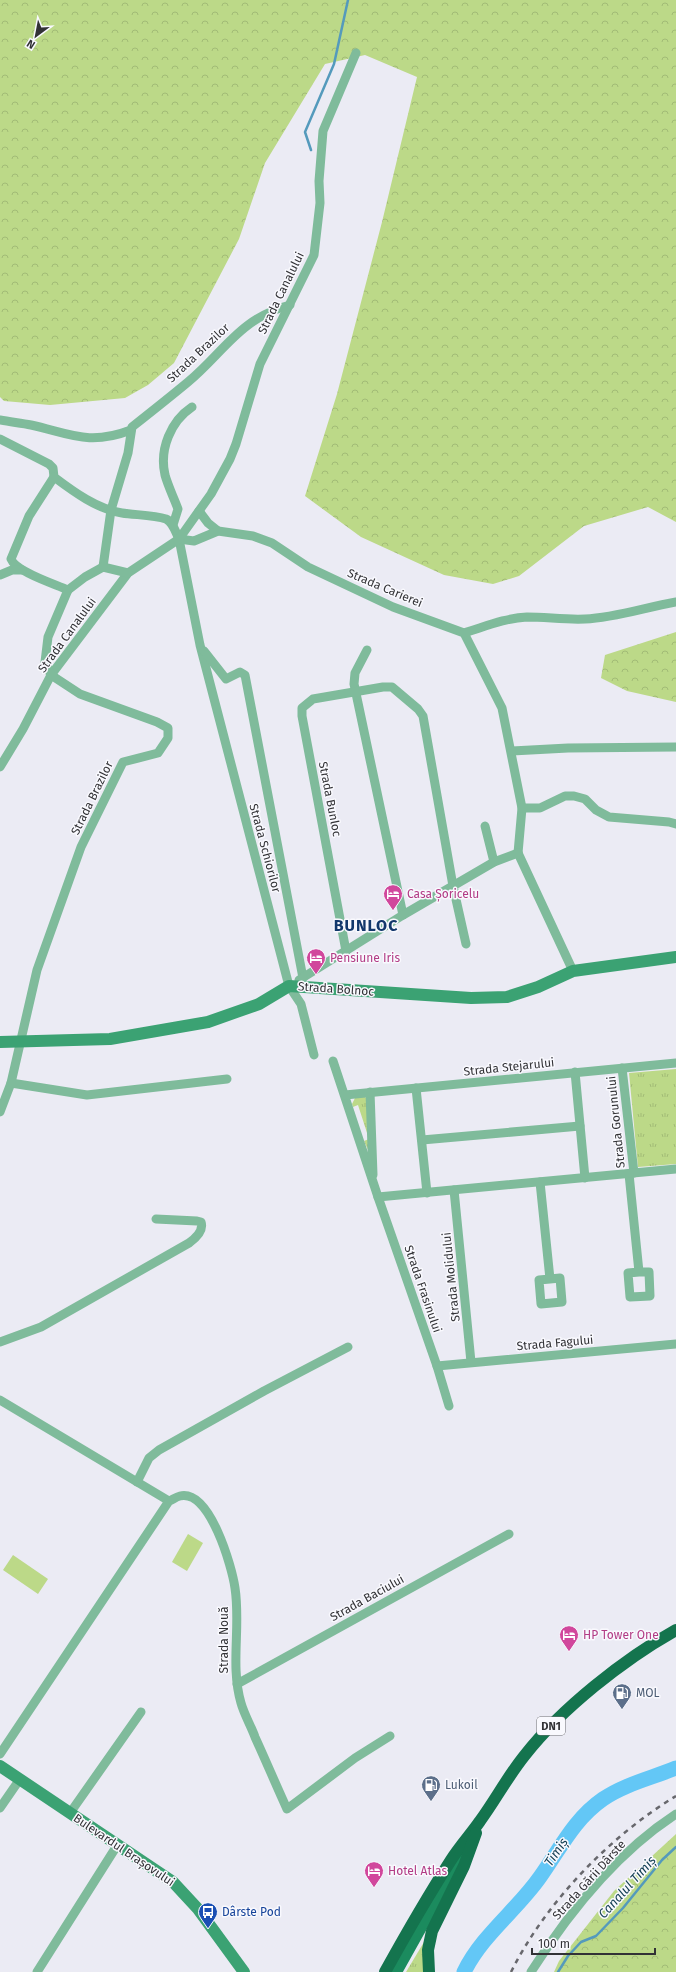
<svg xmlns="http://www.w3.org/2000/svg" width="676" height="1972" font-family="'Fira Sans',sans-serif">
	<style>
		.grass { fill: url(#grass-tufts) }
		.forest { fill: url(#forest-crowns) }
		.pitch { fill: #bcd988 }
		.lines { fill: none; stroke-linecap: round; stroke-linejoin: round }
		.stream { stroke: #549abc; stroke-width: 2.5 }
		.river { stroke: #63c7f6; stroke-width: 15 }
		.street { stroke: #7fbb9b; stroke-width: 9 }
		.secondary { stroke: #3ba273; stroke-width: 12 }
		.primary { stroke: #1b8b5e; stroke-width: 12 }
		.highway { stroke: #14744e; stroke-width: 12 }
		.rail { stroke: #67676c; stroke-width: 2.5; stroke-dasharray: 5 5; stroke-linecap: butt }
		.labels { text-anchor: middle; dominant-baseline: central; stroke-width: 3; stroke-linejoin: round; paint-order: stroke }
		.shield { fill: #f9f9fe; stroke: #6e6e72; stroke-width: 1 }
		.shield-label { font-size: 11px; font-weight: bold; fill: #323236 }
		.street-label { font-size: 12px; fill: #323236; stroke: #f9f9fe }
		.hotel-label { font-size: 12px; fill: #b23c85; stroke: #f9f9fe; text-anchor: start }
		.service-label { font-size: 12px; fill: #4e5e75; stroke: #f9f9fe; text-anchor: start }
		.transit-label { font-size: 12px; fill: #164399; stroke: #f9f9fe; text-anchor: start }
		.water-label { font-size: 13px; font-style: italic; fill: #154054; stroke: #f9f9fe }
		.district-label { font-size: 16px; font-weight: bold; letter-spacing: 1px; fill: #12376b; stroke: #f9f9fe }
	</style>
	<defs>
		<pattern id="grass-tufts" width="24" height="20" patternUnits="userSpaceOnUse"><rect width="24" height="20" fill="#bcd988"/><path d="M3 7l-1-3M5 7V3M7 7l1-3M15 17l-1-3M17 17v-4M19 17l1-3" fill="none" stroke="#a2bb76"/></pattern>
		<pattern id="forest-crowns" width="20" height="18" patternUnits="userSpaceOnUse"><rect width="20" height="18" fill="#bcd988"/><path d="M2 6a3 3 0 1 1 6 0M12 15a3 3 0 1 1 6 0" fill="none" stroke="#a2bb76"/></pattern>
	</defs>
	<rect width="100%" height="100%" fill="#ebebf4"/>
	<g class="grass">
		<path d="M676 1069V1164L638 1167 629 1073Z"/>
		<path d="M364 1096 367 1099 371 1151 369 1152 364 1141 369 1139 358 1105 353 1107 352 1104 355 1098Z"/>
		<path d="M427 1937 423 1972H406Z"/>
	</g>
	<g class="forest">
		<path d="M0 0H676V522L648 507 584 526 519 576 493 584 444 575 361 537 305 496 337 394 382 222 417 77 365 55 325 64 265 163 239 239 174 363 148 385 125 398 50 405 4 401 0 397Z"/>
		<path d="M676 632V702L627 691 601 678 605 655Z"/>
		<path d="M676 1834V1972H554L559 1961 614 1891Z"/>
	</g>
	<g class="pitch">
		<path d="M188 1534 203 1543 187 1571 172 1562Z"/>
		<path d="M13 1555 48 1579 38 1594 3 1570Z"/>
	</g>
	<g class="lines">
		<g class="stream">
			<path d="M311 150 305 132 334 64 348 0"/>
			<path d="M558 1972 568 1956 581 1942 596 1936 623 1908 662 1860 676 1847"/>
		</g>
		<path class="river" d="M464 1972C482 1935 517 1910 540 1877 560 1849 574 1819 603 1799 625 1784 652 1778 676 1768"/>
		<g class="street">
			<path d="M0 420C10 422 21 423 31 425 71 434 89 446 131 430"/>
			<path d="M0 439 49 464 53 468 54 477C74 492 97 509 122 513 135 515 154 515 166 519 173 522 176 533 179 539L200 645 289 986 301 1004 314 1055"/>
			<path d="M54 477 29 516 11 559C16 572 55 584 68 590"/>
			<path d="M199 511 208 523 218 531"/>
			<path d="M173 525 178 509C174 498 168 486 165 475 159 449 171 421 192 407"/>
			<path d="M179 539 194 541 218 531 253 536 272 543 308 567 393 607 464 633 502 708 522 808 518 853"/>
			<path d="M103 567 111 510 128 453 132 427C151 412 170 397 188 382 224 352 240 318 290 305"/>
			<path d="M0 575 12 570H22"/>
			<path d="M464 633C484 627 505 618 527 617 546 617 566 620 585 619 616 618 646 607 676 602"/>
			<path d="M367 650 355 673 354 684 403 915"/>
			<path d="M204 651 226 679 240 672 245 675 303 978"/>
			<path d="M512 751 568 748 676 747"/>
			<path d="M0 767 23 729 51 675 128 573 179 539 211 494 230 459 236 444 260 364 314 255 320 203 319 181 323 131 356 53"/>
			<path d="M522 808H540L565 796H574L585 799 596 810 609 817 669 822 676 824"/>
			<path d="M485 826 494 862"/>
			<path d="M518 853 573 971"/>
			<path d="M346 951 302 716V708L313 699 383 687H392L418 709 423 716 453 886 466 944"/>
			<path d="M299 980 403 915 494 862 518 853"/>
			<path d="M333 1061 378 1197 437 1366 449 1406"/>
			<path d="M622 1068 634 1173"/>
			<path d="M575 1072 585 1178"/>
			<path d="M11 1083 87 1095 227 1079"/>
			<path d="M416 1088 427 1193"/>
			<path d="M370 1092 373 1175"/>
			<path d="M345 1095 676 1063"/>
			<path d="M0 1112 11 1083 37 970 81 847 123 762 158 753 168 738V728L157 722 80 694 51 675 45 662 48 637 68 590 85 577 103 567 128 573"/>
			<path d="M422 1140 580 1126"/>
			<path d="M629 1174 639 1272 628 1273 630 1297 650 1296 649 1272H639"/>
			<path d="M540 1182 550 1279 539 1280 541 1304 562 1302 560 1278 550 1279"/>
			<path d="M454 1190 471 1362"/>
			<path d="M378 1197 676 1169"/>
			<path d="M0 1342 41 1327 189 1243C196 1238 204 1231 201 1222L197 1221 156 1219"/>
			<path d="M437 1366 676 1344"/>
			<path d="M0 1400 169 1501"/>
			<path d="M137 1482 149 1458 159 1450 264 1391 348 1347"/>
			<path d="M237 1684 509 1534"/>
			<path d="M0 1754 169 1501C172 1500 176 1497 180 1496 210 1489 232 1567 235 1588 241 1627 230 1665 241 1703 244 1714 251 1726 255 1737 266 1761 276 1785 287 1809L355 1758 390 1736"/>
			<path d="M0 1808 20 1779"/>
			<path d="M70 1813 141 1712"/>
			<path d="M37 1972 118 1844"/>
			<path d="M531 1972C569 1912 616 1853 676 1814"/>
		</g>
		<g class="secondary">
			<path d="M0 1042 110 1039 208 1022 259 1004 289 986 471 998 507 997 538 987 573 971 676 957"/>
			<path d="M0 1766 173 1882 198 1909 244 1972"/>
		</g>
		<path class="primary" d="M396 1972 468 1843"/>
		<g class="highway">
			<path d="M385 1972C406 1934 428 1896 451 1860 460 1846 471 1834 480 1821 496 1799 508 1776 525 1755 561 1709 624 1659 676 1630"/>
			<path d="M429 1972 428 1950 432 1931 464 1866 476 1833"/>
		</g>
		<path class="rail" d="M511 1972C546 1902 610 1836 676 1796"/>
	</g>
	<defs>
		<g id="hotel-pin" transform="scale(1)"><path d="M0 17L-7.5 6A9.5 9.5 0 1 1 7.5 6Z" fill="#d1479c" stroke="#f9f9fe"/><path d="M-6-4.5h1.5V1H6V5H4.5V3h-9V5H-6ZM-4 0a1.8 1.8 0 1 1 3.6 0ZM.5 0V-2.5h3Q6-2.5 6 0Z" fill="#fff"/></g>
		<g id="fuel-pin" transform="scale(1)"><path d="M0 17L-7.5 6A9.5 9.5 0 1 1 7.5 6Z" fill="#5c6f8a" stroke="#f9f9fe"/><path d="M-5.5-6h7V0h2V4h1.3V-2.5L3-4.5l.8-.8L6-3V5H2.5V1h-1V6h-7ZM-4.2-4.7v3.2H.2V-4.7Z" fill="#fff"/></g>
		<g id="bus-pin" transform="scale(1)"><path d="M0 17L-7.5 6A9.5 9.5 0 1 1 7.5 6Z" fill="#1a4fb4" stroke="#f9f9fe"/><path d="M-5-6H5V4H4V6H2V4H-2V6H-4V4H-5ZM-3.5-4V0h7V-4ZM-3.5 1.2v1.5H-2V1.2ZM2 1.2v1.5H3.5V1.2Z" fill="#fff"/></g>
	</defs>
	<g fill-rule="evenodd">
		<use href="#hotel-pin" x="393" y="894"/>
		<use href="#hotel-pin" x="316" y="958"/>
		<use href="#hotel-pin" x="569" y="1635"/>
		<use href="#fuel-pin" x="622" y="1693"/>
		<use href="#fuel-pin" x="431" y="1785"/>
		<use href="#hotel-pin" x="374" y="1871"/>
		<use href="#bus-pin" x="208" y="1912"/>
	</g>
	<g class="labels">
		<rect class="shield" x="537" y="1717" width="28" height="18" rx="3"/>
		<g class="shield-label">
			<text x="551" y="1726">DN1</text>
		</g>
		<g class="street-label">
			<text transform="translate(281 293) rotate(-64)">Strada Canalului</text>
			<text transform="translate(198 353) rotate(-43)">Strada Brazilor</text>
			<text transform="translate(385 588) rotate(23)">Strada Carierei</text>
			<text transform="translate(67 635) rotate(-54)">Strada Canalului</text>
			<text transform="translate(92 798) rotate(-64)">Strada Brazilor</text>
			<text transform="translate(330 799) rotate(79)">Strada Bunloc</text>
			<text transform="translate(265 848) rotate(75)">Strada Schiorilor</text>
			<text transform="translate(336 989) rotate(4)">Strada Bolnoc</text>
			<text transform="translate(509 1067) rotate(-6)">Strada Stejarului</text>
			<text transform="translate(616 1122) rotate(-96)">Strada Gorunului</text>
			<text transform="translate(451 1277) rotate(-96)">Strada Molidului</text>
			<text transform="translate(423 1289) rotate(71)">Strada Frasinului</text>
			<text transform="translate(555 1343) rotate(-5)">Strada Fagului</text>
			<text transform="translate(367 1598) rotate(-29)">Strada Baciului</text>
			<text transform="translate(224 1640) rotate(-90)">Strada Nouă</text>
			<text transform="translate(124 1850) rotate(34)">Bulevardul Brașovului</text>
			<text transform="translate(589 1880) rotate(-48)">Strada Gării Dârste</text>
		</g>
		<g class="hotel-label">
			<text x="407" y="894">Casa Șoricelu</text>
			<text x="330" y="958">Pensiune Iris</text>
			<text x="583" y="1635">HP Tower One</text>
			<text x="388" y="1871">Hotel Atlas</text>
		</g>
		<g class="service-label">
			<text x="636" y="1693">MOL</text>
			<text x="445" y="1785">Lukoil</text>
		</g>
		<g class="transit-label">
			<text x="222" y="1912">Dârste Pod</text>
		</g>
		<g class="water-label">
			<text transform="translate(556 1852) rotate(-56)">Timiș</text>
			<text transform="translate(627 1887) rotate(-48)">Canalul Timiș</text>
		</g>
		<g class="district-label">
			<text x="366" y="925">BUNLOC</text>
		</g>
	</g>
	<g transform="translate(36 36) rotate(212)" stroke="#f9f9fe" stroke-width="3" paint-order="stroke">
	<path d="M0-3L7 15L0 10L-7 15Z" fill="#323236"/>
	<text y="-6" font-size="11" font-weight="bold" text-anchor="middle" fill="#323236">N</text>
	</g>
	<path d="M532 1948v6h123v-6" fill="none" stroke="#323236" stroke-width="2"/>
	<text x="538" y="1948" font-size="12" fill="#323236" stroke="#f9f9fe" stroke-width="3" paint-order="stroke">100 m</text>
</svg>
